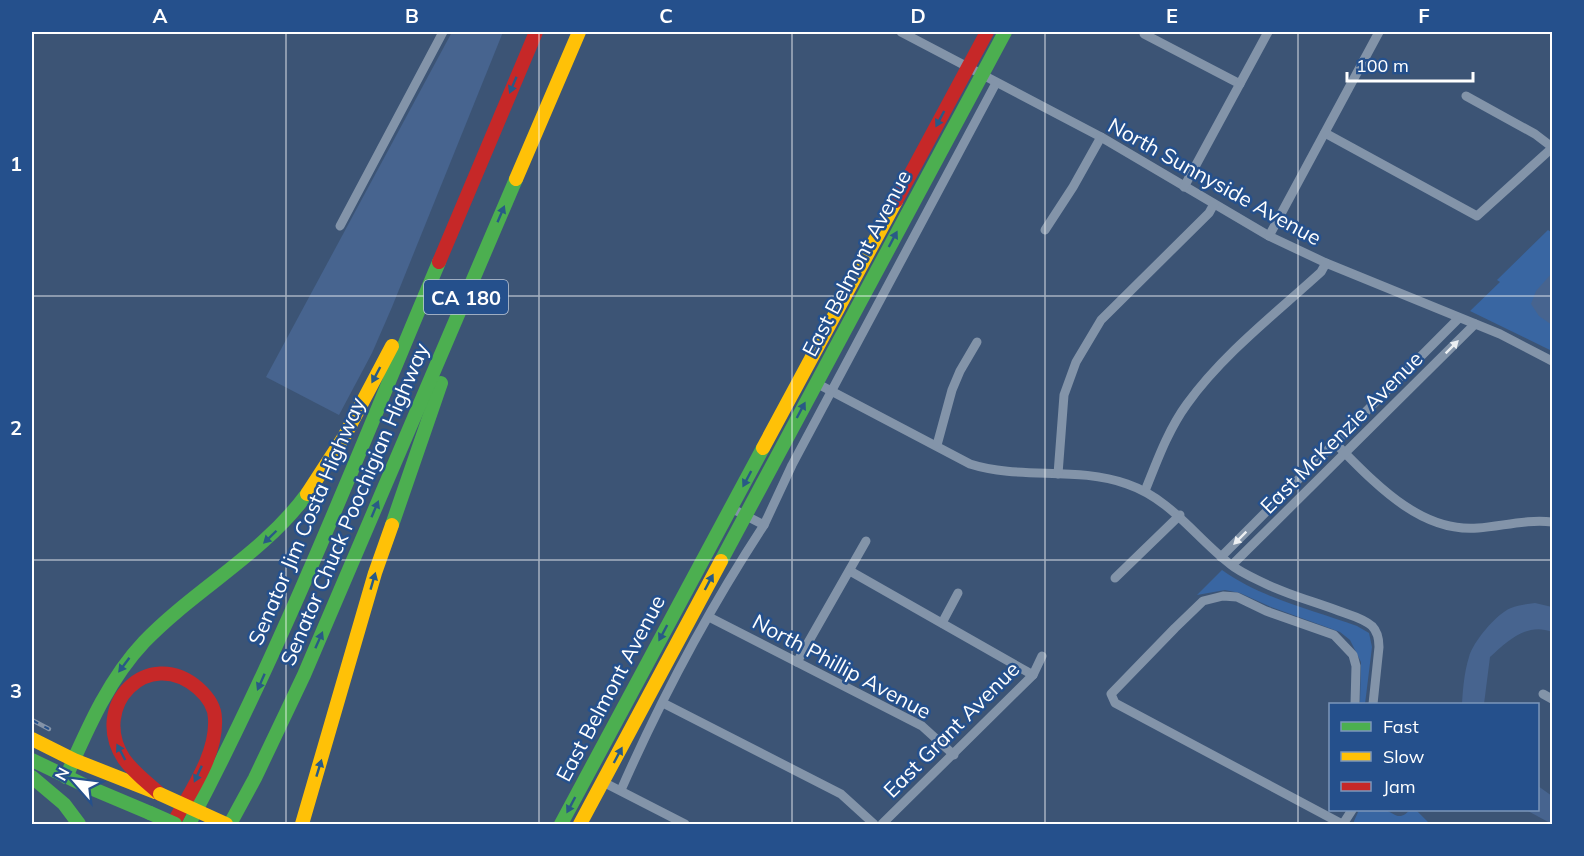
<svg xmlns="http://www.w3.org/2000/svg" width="1584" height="856" font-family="Mulish,sans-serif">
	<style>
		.green { fill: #3966a2 }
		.water { fill: #47648f }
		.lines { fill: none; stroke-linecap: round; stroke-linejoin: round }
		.street { stroke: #8394a9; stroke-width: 9 }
		.fast { stroke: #4caf50; stroke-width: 14 }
		.slow { stroke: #ffc107; stroke-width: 14 }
		.jam { stroke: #c62828; stroke-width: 14 }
		.rail-casing { stroke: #8393a8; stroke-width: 4.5 }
		.rail { stroke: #25508c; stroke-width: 2; stroke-dasharray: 7; stroke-linecap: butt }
		.fast-bridge { stroke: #4caf50; stroke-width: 14 }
		.slow-bridge { stroke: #ffc107; stroke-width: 14 }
		.oneway { fill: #295a86 }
		.oneway2 { fill: #eceff2 }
		.grid { fill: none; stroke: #fff; stroke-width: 1.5; stroke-opacity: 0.55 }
		.labels { text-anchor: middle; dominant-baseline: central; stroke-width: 5; stroke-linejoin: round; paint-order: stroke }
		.shield { fill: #25508c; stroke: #becadc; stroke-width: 1.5 }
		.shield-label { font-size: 20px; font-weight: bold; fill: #fff }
		.street-label { font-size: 21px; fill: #fff; stroke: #25508c }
		.neatline { fill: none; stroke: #fff; stroke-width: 2 }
		.grid-label { font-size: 20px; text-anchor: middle; font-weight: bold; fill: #fff }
	</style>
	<rect width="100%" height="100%" fill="#3c5475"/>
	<g class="green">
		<path d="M1548 230 1551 232 1552 231V351L1470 311 1500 282 1497 280Z"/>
		<path d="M1222 570C1261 598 1312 610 1357 626L1369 633 1372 647 1365 704H1360L1361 662 1350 640 1340 632 1271 607 1240 593 1225 590 1197 595Z"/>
		<path d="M1359 810C1366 809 1378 807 1384 810 1396 813 1398 822 1410 810H1416L1430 824H1354V821Z"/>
	</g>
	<g class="water">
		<path d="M452 32H503L392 307 372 353 339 415 266 377Z"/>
		<path d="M1552 273V325L1539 316 1531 304 1536 291Z"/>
		<path d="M1535 603 1552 607V632C1527 622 1508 641 1490 657L1484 704H1462C1463 689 1464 673 1469 657 1473 642 1496 614 1511 608 1518 605 1527 604 1535 603Z"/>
		<path d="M1538 786 1552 796V824L1526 810H1538Z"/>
	</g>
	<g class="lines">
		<g class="street">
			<path d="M901 32 1101 137 1269 236 1326 263 1500 334 1552 361"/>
			<path d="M1144 34 1240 84"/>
			<path d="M1466 96 1535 134 1552 147"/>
			<path d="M1325 133 1477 216 1552 148"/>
			<path d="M1184 187 1268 32"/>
			<path d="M340 226 443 32"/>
			<path d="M1045 230 1073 187 1101 137"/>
			<path d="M1269 236 1379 32"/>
			<path d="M816 383 970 464C1020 480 1077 466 1127 484 1171 499 1195 537 1230 564 1241 573 1254 578 1266 584 1289 595 1315 602 1339 611 1350 615 1363 618 1372 626 1378 632 1379 639 1379 647L1373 704"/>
			<path d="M1335 443C1373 481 1419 533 1478 528 1503 526 1528 519 1552 522"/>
			<path d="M937 445 952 390 960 371 977 342"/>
			<path d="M1058 474 1064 395 1076 362 1101 320 1209 213 1214 204"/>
			<path d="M1145 491C1157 461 1168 430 1187 404 1223 354 1275 314 1321 272L1326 263"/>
			<path d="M731 508 764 525 792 465 996 83"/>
			<path d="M1221 557 1459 318"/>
			<path d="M1232 565 1475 324"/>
			<path d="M850 571 1033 675"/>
			<path d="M1115 578 1180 515"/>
			<path d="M709 617 922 726 954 755"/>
			<path d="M942 623 958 593"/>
			<path d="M797 662 866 541"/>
			<path d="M1543 694 1552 699"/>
			<path d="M663 703 841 794 874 824"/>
			<path d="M603 782 685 824"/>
			<path d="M621 790C661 699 709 609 764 525"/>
			<path d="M882 824 1033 675 1042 656"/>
			<path d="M1342 824 1115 703 1111 694 1175 628 1203 601 1223 596 1237 597 1266 611 1334 635 1353 655 1356 666 1355 704"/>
			<path d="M1343 824 1352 810"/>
		</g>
		<g class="fast">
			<path d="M392 525 441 383"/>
			<path d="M721 561 1005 32"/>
			<path d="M32 760 86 786 150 813"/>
			<path d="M32 777 64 804 79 824"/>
			<path d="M66 777C87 730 108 680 144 642 195 589 263 554 307 494"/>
			<path d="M189 824C285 643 359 451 439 262"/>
			<path d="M230 824 255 778 304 675 516 179"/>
			<path d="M561 824 763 448"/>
		</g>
		<g class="slow">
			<path d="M516 179 579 32"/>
			<path d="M763 448 896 201"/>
			<path d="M307 494 344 437 392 346"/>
			<path d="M32 739 74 760 155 792"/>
			<path d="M302 824 375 573 392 525"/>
			<path d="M580 824 721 561"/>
		</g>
		<g class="jam">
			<path d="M896 201 987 32"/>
			<path d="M439 262 536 32"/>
			<path d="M160 794C148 783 134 773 124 759 89 706 148 645 198 688 207 696 215 707 215 719 217 756 189 793 173 824"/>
		</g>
		<g class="rail-casing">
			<path id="rail" d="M32 720 49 729"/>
		</g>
		<use href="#rail" class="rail"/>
		<path class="fast-bridge" d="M150 813 175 824"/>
		<path class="slow-bridge" d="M160 794 226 824"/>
	</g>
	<defs><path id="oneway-solid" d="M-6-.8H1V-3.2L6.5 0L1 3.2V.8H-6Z" transform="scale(1.5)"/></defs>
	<g class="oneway">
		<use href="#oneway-solid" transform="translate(513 85) rotate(113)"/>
		<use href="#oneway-solid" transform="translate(940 119) rotate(118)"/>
		<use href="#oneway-solid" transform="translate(501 214) rotate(-67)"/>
		<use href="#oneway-solid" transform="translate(893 239) rotate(-62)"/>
		<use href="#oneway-solid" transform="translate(376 375) rotate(118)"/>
		<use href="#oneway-solid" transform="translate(801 410) rotate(-62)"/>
		<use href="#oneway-solid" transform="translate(747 479) rotate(118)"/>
		<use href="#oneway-solid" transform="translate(375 509) rotate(-67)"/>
		<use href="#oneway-solid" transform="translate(270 537) rotate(136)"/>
		<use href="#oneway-solid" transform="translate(373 581) rotate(-74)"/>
		<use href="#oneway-solid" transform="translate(709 582) rotate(-62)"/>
		<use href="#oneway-solid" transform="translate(663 633) rotate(118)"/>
		<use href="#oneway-solid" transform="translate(319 640) rotate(-66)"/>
		<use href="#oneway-solid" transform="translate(124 665) rotate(127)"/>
		<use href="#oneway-solid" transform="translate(261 682) rotate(114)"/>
		<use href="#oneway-solid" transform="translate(121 752) rotate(-118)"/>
		<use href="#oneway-solid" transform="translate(618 755) rotate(-62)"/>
		<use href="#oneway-solid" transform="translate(319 768) rotate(-73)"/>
		<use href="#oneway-solid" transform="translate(198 774) rotate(115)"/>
		<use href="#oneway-solid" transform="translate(571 805) rotate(118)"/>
	</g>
	<g class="oneway2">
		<use href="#oneway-solid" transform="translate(1452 347) rotate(-45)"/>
		<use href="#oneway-solid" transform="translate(1240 538) rotate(135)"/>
	</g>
	<path class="grid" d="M286 32V824M539 32V824M792 32V824M1045 32V824M1298 32V824M32 296H1552M32 560H1552"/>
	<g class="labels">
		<rect class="shield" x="424" y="280" width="84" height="34" rx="4.5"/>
		<g class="shield-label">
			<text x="466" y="297">CA 180</text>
		</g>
		<g class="street-label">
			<text transform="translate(1215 181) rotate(29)">North Sunnyside Avenue</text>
			<text transform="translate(856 263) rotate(-62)">East Belmont Avenue</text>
			<text transform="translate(1341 432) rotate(-45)">East McKenzie Avenue</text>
			<text transform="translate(354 504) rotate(-67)">Senator Chuck Poochigian Highway</text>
			<text transform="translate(306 521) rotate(-67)">Senator Jim Costa Highway</text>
			<text transform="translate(842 666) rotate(28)">North Phillip Avenue</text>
			<text transform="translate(610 688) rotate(-62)">East Belmont Avenue</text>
			<text transform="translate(951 729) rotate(-45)">East Grant Avenue</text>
		</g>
	</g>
	<rect width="1584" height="856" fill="none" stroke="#25508c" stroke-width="66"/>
	<rect x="1329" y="703" width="210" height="108" fill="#25508c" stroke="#7c96ba" stroke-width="1.5"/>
	<rect x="1341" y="722" width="30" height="9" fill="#4caf50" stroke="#7c96ba" stroke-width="1.5"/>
	<text x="1383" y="733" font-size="18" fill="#ffffff">Fast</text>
	<rect x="1341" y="752" width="30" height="9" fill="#ffc107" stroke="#7c96ba" stroke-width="1.5"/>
	<text x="1383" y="763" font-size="18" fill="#ffffff">Slow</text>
	<rect x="1341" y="782" width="30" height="9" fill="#c62828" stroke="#7c96ba" stroke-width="1.5"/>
	<text x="1383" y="793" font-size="18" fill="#ffffff">Jam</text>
	<g transform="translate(75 781) rotate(298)" stroke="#25508c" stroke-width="4.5" paint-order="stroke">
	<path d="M0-4.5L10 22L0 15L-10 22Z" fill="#ffffff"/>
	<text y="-9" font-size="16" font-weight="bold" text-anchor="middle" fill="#ffffff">N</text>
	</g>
	<path d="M1347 72v9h126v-9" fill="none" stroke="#ffffff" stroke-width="3"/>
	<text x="1356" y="72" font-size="18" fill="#ffffff" stroke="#25508c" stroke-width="4.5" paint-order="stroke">100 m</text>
	<rect x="33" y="33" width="1518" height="790" class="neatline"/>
	<g class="grid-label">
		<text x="160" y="23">A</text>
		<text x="412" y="23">B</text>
		<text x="666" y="23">C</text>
		<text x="918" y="23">D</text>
		<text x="1172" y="23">E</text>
		<text x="1424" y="23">F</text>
		<text x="16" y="171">1</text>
		<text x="16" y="435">2</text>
		<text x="16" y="698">3</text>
	</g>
</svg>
